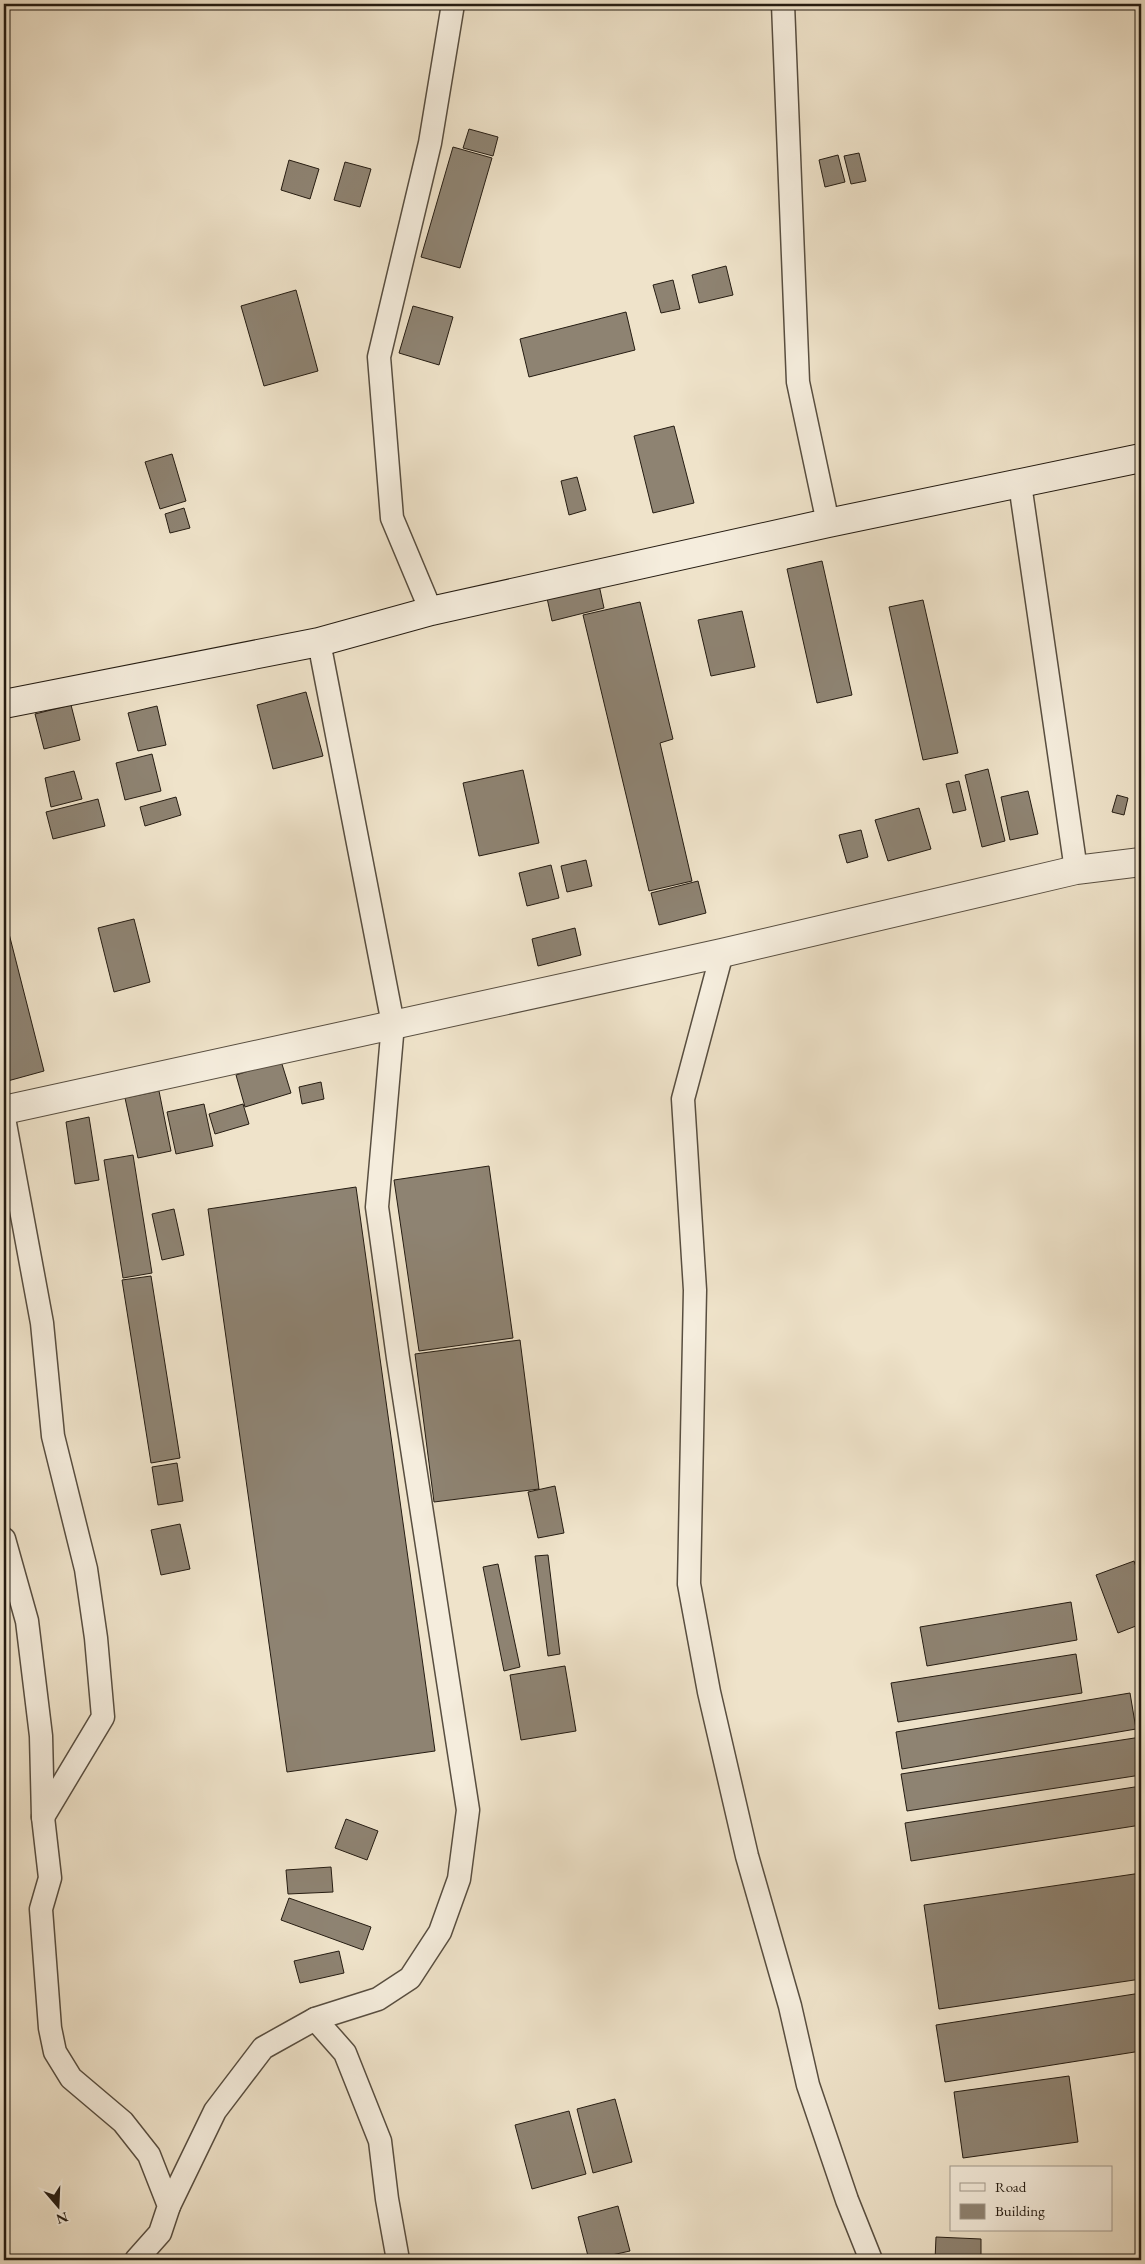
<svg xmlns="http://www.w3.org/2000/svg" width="1145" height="2264" font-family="'EB Garamond',serif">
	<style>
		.building { fill: #8e8372; stroke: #251c12 }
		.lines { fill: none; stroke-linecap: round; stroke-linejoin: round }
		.lane-casing { stroke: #584e40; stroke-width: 25 }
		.street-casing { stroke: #584e40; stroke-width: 30 }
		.secondary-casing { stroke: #251c12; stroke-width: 30 }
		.lane { stroke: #f5eddd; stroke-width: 22 }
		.street { stroke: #f5eddd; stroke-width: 28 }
		.secondary { stroke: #f5eddd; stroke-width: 28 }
	</style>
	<rect width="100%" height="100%" fill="#efe3ca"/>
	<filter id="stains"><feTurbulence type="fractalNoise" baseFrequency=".004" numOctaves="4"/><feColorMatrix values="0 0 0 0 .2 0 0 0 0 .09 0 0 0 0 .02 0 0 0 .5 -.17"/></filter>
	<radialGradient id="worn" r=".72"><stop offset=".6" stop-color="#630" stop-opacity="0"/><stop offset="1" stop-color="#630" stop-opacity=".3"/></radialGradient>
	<g class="building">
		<path d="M469 129 498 137 493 156 463 148Z"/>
		<path d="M453 147 492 158 460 268 421 257Z"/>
		<path d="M859 153 866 181 851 184 844 156Z"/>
		<path d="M838 155 845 182 825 187 819 160Z"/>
		<path d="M289 160 319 169 310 199 281 190Z"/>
		<path d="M345 162 371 169 360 207 334 200Z"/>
		<path d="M726 266 733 295 699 303 692 275Z"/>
		<path d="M673 280 680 309 661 313 653 285Z"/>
		<path d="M296 290 318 371 264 386 241 306Z"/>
		<path d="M413 306 453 317 439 365 399 353Z"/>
		<path d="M626 312 635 350 529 377 520 339Z"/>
		<path d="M674 426 694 503 653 513 634 436Z"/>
		<path d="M172 454 186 501 160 509 145 462Z"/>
		<path d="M577 477 586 510 569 515 561 481Z"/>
		<path d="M184 508 190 528 170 533 165 514Z"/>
		<path d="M822 561 852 695 817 703 787 569Z"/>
		<path d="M599 585 604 608 552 621 547 598Z"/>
		<path d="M923 600 958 753 923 760 889 607Z"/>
		<path d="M640 602 673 739 660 743 692 881 649 891 583 615Z"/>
		<path d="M742 611 755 667 711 676 698 620Z"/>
		<path d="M306 692 323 756 273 769 257 705Z"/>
		<path d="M71 705 80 740 44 749 35 714Z"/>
		<path d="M157 706 166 745 138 751 128 713Z"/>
		<path d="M152 754 161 791 125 800 116 763Z"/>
		<path d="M988 769 1005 841 982 847 965 775Z"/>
		<path d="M523 770 539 843 479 856 463 783Z"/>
		<path d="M74 771 82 799 51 807 45 778Z"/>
		<path d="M959 781 966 810 953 813 946 784Z"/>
		<path d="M1028 791 1038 834 1010 840 1001 797Z"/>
		<path d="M1117 795 1128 798 1124 815 1112 812Z"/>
		<path d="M176 797 181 815 145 826 140 807Z"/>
		<path d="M98 799 105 826 53 839 46 812Z"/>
		<path d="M919 808 931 849 888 861 875 820Z"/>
		<path d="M861 830 868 857 847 863 839 835Z"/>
		<path d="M586 860 592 886 567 892 561 866Z"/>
		<path d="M551 865 559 898 527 906 519 873Z"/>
		<path d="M698 881 706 913 659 925 651 893Z"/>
		<path d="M4 914 44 1071 4 1082Z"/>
		<path d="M134 919 150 982 114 992 98 928Z"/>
		<path d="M575 928 581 955 538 966 532 939Z"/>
		<path d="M281 1061 291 1093 245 1107 236 1075Z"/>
		<path d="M321 1082 324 1099 302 1104 299 1087Z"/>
		<path d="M159 1091 171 1151 138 1158 125 1098Z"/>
		<path d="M204 1104 213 1146 176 1154 167 1112Z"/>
		<path d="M243 1104 249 1124 215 1134 209 1114Z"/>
		<path d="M89 1117 99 1180 75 1184 66 1122Z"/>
		<path d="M133 1155 152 1273 123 1278 104 1160Z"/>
		<path d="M489 1166 513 1338 419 1351 394 1180Z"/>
		<path d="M356 1187 435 1751 287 1772 208 1209Z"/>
		<path d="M174 1209 184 1255 162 1260 152 1214Z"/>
		<path d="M151 1276 180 1458 151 1463 122 1280Z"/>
		<path d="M520 1340 539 1489 434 1502 415 1354Z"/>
		<path d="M177 1463 183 1501 158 1505 152 1467Z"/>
		<path d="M555 1486 564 1533 538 1538 528 1492Z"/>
		<path d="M180 1524 190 1569 161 1575 151 1530Z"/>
		<path d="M548 1555 560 1654 548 1656 535 1556Z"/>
		<path d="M1134 1561 1141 1582V1624L1118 1633 1096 1575Z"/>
		<path d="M498 1564 520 1667 504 1671 483 1567Z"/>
		<path d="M1071 1602 1077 1640 927 1666 920 1627Z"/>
		<path d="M1076 1654 1082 1693 898 1722 891 1683Z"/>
		<path d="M565 1666 576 1731 521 1740 510 1675Z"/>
		<path d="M1141 1683V1701L1137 1684Z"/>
		<path d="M1130 1693 1136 1729 902 1769 896 1732Z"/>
		<path d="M1141 1737V1775L907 1811 901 1774Z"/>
		<path d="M1141 1786V1825L911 1861 905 1823Z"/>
		<path d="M346 1819 378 1831 367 1860 335 1848Z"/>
		<path d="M331 1867 333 1892 288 1894 286 1870Z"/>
		<path d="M1141 1873V1979L939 2009 924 1905Z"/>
		<path d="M289 1898 371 1927 363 1950 281 1920Z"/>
		<path d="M339 1951 344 1973 300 1983 294 1961Z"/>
		<path d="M1141 1993V2051L945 2082 936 2025Z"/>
		<path d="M1069 2076 1078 2142 963 2158 954 2092Z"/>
		<path d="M615 2099 632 2162 593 2173 577 2109Z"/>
		<path d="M569 2111 586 2174 532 2189 515 2125Z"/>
		<path d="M618 2206 630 2251 589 2260 578 2217Z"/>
		<path d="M936 2237 981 2239V2260H935Z"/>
	</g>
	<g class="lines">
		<g class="lane-casing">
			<g id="lane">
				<path d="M783 4 798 382 828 523"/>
				<path d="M1020 484 1076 870"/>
				<path d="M431 611 392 518 379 357 430 143 453 4"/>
				<path d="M722 953 683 1099 695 1290 689 1584 709 1692 747 1856 790 2006 808 2085 847 2200 871 2260"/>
				<path d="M4 1118 42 1323 53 1436 86 1569 96 1638 103 1717 43 1817"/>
				<path d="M4 1539 27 1621 41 1736 43 1817 50 1878 41 1909 50 2028 55 2052 71 2078 123 2122 149 2155 169 2206 160 2233 136 2260"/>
				<path d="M315 2019 345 2053 380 2141 387 2199 398 2260"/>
				<path d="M169 2206 215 2111 263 2048 315 2019 378 1999 410 1978 440 1932 459 1879 468 1810 398 1358 377 1207 393 1024 319 642"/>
			</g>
		</g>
		<g class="street-casing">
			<path id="street" d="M4 1110 722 953 1076 870 1141 862"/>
		</g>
		<g class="secondary-casing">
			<path id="secondary" d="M4 704 319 642 431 611 828 523 1141 458"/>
		</g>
		<use href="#lane" class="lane"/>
		<use href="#street" class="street"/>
		<use href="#secondary" class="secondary"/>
	</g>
	<rect width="1145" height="2264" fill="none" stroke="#efe3ca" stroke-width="20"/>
	<rect x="5" y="5" width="1135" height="2254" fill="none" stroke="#251c12" stroke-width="2.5"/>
	<rect x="10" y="10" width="1125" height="2244" fill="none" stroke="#251c12"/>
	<rect x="950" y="2166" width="162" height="65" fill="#f5eddd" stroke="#a2998c"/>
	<rect x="960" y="2183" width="25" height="8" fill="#f5eddd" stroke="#a2998c"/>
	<text x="995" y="2192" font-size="15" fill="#251c12">Road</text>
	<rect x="960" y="2204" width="25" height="15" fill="#8e8372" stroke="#a2998c"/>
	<text x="995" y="2216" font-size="15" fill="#251c12">Building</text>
	<g transform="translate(58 2206) rotate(161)" stroke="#f5eddd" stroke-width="4" paint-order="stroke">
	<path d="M0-4L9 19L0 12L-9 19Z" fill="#251c12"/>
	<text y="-8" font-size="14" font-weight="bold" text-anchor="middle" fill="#251c12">N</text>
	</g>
	<rect width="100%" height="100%" filter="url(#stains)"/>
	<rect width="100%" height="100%" fill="url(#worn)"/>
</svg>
